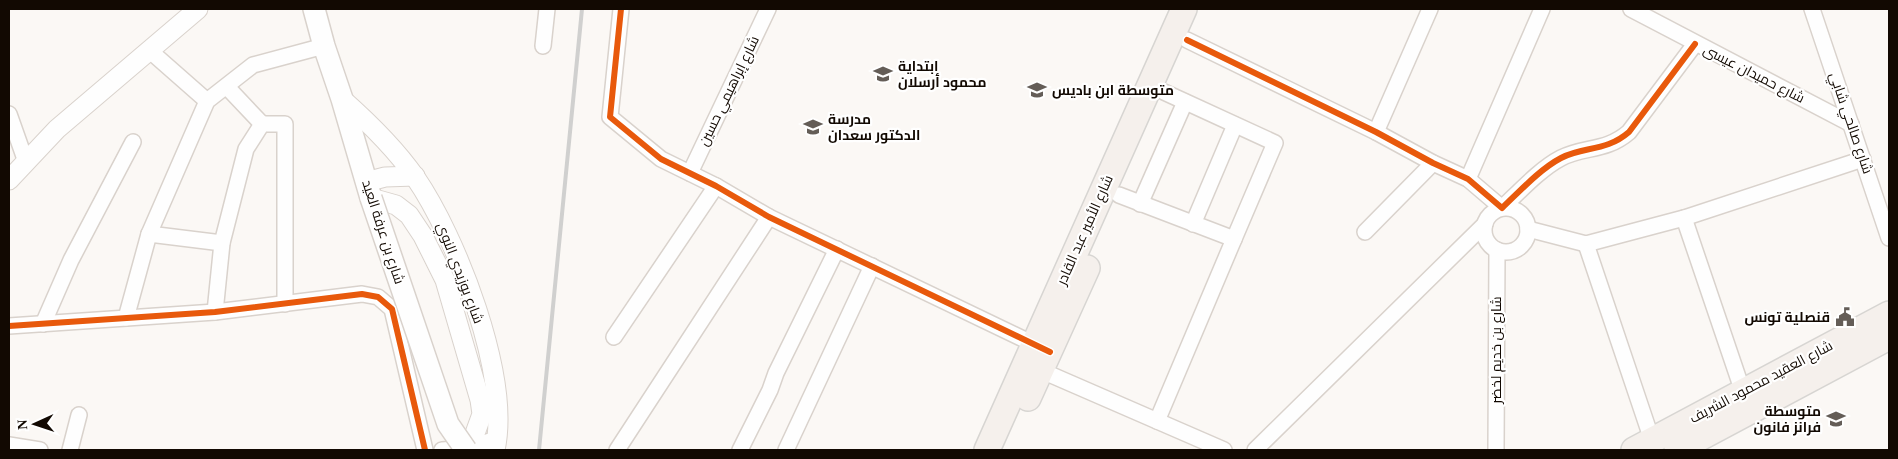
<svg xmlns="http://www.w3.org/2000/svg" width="1898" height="459" font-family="'Times New Roman',Cairo,serif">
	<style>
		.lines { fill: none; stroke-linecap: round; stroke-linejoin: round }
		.minor-casing { stroke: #d9d2cc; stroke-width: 18 }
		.tertiary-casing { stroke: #d9d2cc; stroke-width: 21 }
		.secondary-casing { stroke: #d9d2cc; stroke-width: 24 }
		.primary-casing { stroke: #d7d5d2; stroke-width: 28 }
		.minor { stroke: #fefefe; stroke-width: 15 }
		.tertiary { stroke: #fefefe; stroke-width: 19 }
		.secondary { stroke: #fefefe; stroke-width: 21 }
		.primary { stroke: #f5f0ec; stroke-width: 25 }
		.rail { stroke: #d0d0cf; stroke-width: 4 }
		.secondary-bridge-casing { stroke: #d9d2cc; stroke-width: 24; stroke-linecap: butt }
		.secondary-bridge { stroke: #fefefe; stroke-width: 21 }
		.cycleway-casing { stroke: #fff; stroke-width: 9 }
		.cycleway { stroke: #e8590c; stroke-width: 6 }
		.labels { text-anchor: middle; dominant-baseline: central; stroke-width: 4.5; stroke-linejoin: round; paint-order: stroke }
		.poi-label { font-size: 14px; font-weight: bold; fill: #120902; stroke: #fff; text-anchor: start }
		.street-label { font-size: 14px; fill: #120902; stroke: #fff }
	</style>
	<rect width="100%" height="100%" fill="#fbf8f5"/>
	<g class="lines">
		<g class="minor-casing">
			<g id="minor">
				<path d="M621 9 610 117 661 159 716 186 769 217 1040 347"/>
				<path d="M1631 9 1851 124"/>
				<path d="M1812 9 1889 238"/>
				<path d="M1187 40 1376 132 1433 163 1468 179 1502 208C1519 192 1540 169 1561 158 1584 146 1606 152 1629 132L1695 44"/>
				<path d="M543 46 547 9"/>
				<path d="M149 50 207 101"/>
				<path d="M227 87 262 124"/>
				<path d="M1164 92 1275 143 1234 239"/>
				<path d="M9 114 26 162"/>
				<path d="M1376 132 1430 9"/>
				<path d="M690 173 768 9"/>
				<path d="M1468 179 1542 9"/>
				<path d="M1119 195 1234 239 1157 421"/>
				<path d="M1140 204 1185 102"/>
				<circle cx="1506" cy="230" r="22"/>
				<path d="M1684 218 1743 392"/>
				<path d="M1193 224 1235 125"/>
				<path d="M1528 229 1586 244 1684 218 1863 159"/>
				<path d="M1365 232 1433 163"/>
				<path d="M149 234 222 243"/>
				<path d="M1586 244 1654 446"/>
				<path d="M215 312 222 243 246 149 262 124H285V304"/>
				<path d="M126 318 149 234 207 101 253 65 324 46"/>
				<path d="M43 324 71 260 133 142"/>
				<path d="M9 326 215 312 362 294 378 297 392 309 425 450"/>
				<path d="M614 337 716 186"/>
				<path d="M1033 367 1224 450"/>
				<path d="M9 445 40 450"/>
				<path d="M70 450 79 415"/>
				<path d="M442 450 470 448 498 438"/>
				<path d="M617 450 769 217"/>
				<path d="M740 450 770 390 776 373 837 249"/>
				<path d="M786 450 872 266"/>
				<path d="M1255 450 1485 224"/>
				<path d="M1496 450 1497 250"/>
			</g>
		</g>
		<g class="tertiary-casing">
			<g id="tertiary">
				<path d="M342 99C368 122 395 148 415 177 457 238 511 377 495 450"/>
				<path d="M9 180 57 129 198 9"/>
				<path d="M366 182 385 177 415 176"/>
				<path d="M371 198 396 205 409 215 423 236 445 280 480 400 482 414 469 450"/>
			</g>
		</g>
		<g class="secondary-casing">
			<path id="secondary" d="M314 9 324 46 342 99 371 198"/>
		</g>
		<g class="primary-casing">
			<g id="primary">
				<path d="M1028 398 1087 268"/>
				<path d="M987 450 1184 9"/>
				<path d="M1634 450 1889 314"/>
				<path d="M1677 450 1889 337"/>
			</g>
		</g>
		<use href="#minor" class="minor"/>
		<use href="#tertiary" class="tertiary"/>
		<use href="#secondary" class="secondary"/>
		<use href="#primary" class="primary"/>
		<path class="rail" d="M539 450 582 9"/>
		<g class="secondary-bridge-casing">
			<path id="secondary-bridge" d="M371 198 448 424 466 450"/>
		</g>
		<use href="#secondary-bridge" class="secondary-bridge"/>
		<g class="cycleway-casing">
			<g id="cycleway">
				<path d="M621 9 610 117 661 159 716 186 769 217 1050 352"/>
				<path d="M1187 40 1376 132 1433 163 1468 179 1502 208C1519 192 1540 169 1561 158 1584 146 1606 152 1629 132L1695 44"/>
				<path d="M9 326 215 312 362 294 378 297 392 309 425 450"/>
			</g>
		</g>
		<use href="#cycleway" class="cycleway"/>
	</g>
	<defs>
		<g id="school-bare" transform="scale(1.5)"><path d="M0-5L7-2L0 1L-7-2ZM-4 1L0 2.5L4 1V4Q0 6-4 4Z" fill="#645d57" stroke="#fff" stroke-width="2.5" paint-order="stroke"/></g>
		<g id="civic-bare" transform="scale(1.5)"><path d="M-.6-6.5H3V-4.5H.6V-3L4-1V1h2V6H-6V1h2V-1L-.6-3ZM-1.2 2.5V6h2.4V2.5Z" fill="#645d57" stroke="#fff" stroke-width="2.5" paint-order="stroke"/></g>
	</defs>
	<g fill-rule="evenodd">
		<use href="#school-bare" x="883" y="74"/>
		<use href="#school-bare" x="1037" y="90"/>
		<use href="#school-bare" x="813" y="127"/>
		<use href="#civic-bare" x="1845" y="317"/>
		<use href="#school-bare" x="1836" y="419"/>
	</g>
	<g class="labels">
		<g class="poi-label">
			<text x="898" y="66">ابتداية<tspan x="898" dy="16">محمود أرسلان</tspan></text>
			<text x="1052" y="90">متوسطة ابن باديس</text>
			<text x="828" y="119">مدرسة<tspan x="828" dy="16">الدكتور سعدان</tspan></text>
			<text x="1830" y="317" text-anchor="end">قنصلية تونس</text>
			<text x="1821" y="411" text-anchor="end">متوسطة<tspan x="1821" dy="16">فرانز فانون</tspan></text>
		</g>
		<g class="street-label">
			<text transform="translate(1754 74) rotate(27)">شارع حميدان عيسى</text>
			<text transform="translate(729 91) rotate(-64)">شارع إبراهيمي حسين</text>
			<text transform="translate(1851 123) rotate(71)">شارع صالحي شابي</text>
			<text transform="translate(1085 230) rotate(-66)">شارع الأمير عبد القادر</text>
			<text transform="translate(383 232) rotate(72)">شارع بن عرفة العيد</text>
			<text transform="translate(460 273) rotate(69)">شارع بوزيدي النوي</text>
			<text transform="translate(1496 350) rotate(-90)">شارع بن خديم لخضر</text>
			<text transform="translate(1761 382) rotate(-28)">شارع العقيد محمود الشريف</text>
		</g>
	</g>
	<rect width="1898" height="459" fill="none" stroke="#120902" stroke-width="20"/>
	<g transform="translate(35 424) rotate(267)" stroke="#ffffff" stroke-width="4" paint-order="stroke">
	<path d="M0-4L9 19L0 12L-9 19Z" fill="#120902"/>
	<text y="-8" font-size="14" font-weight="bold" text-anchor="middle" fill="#120902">N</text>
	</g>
</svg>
